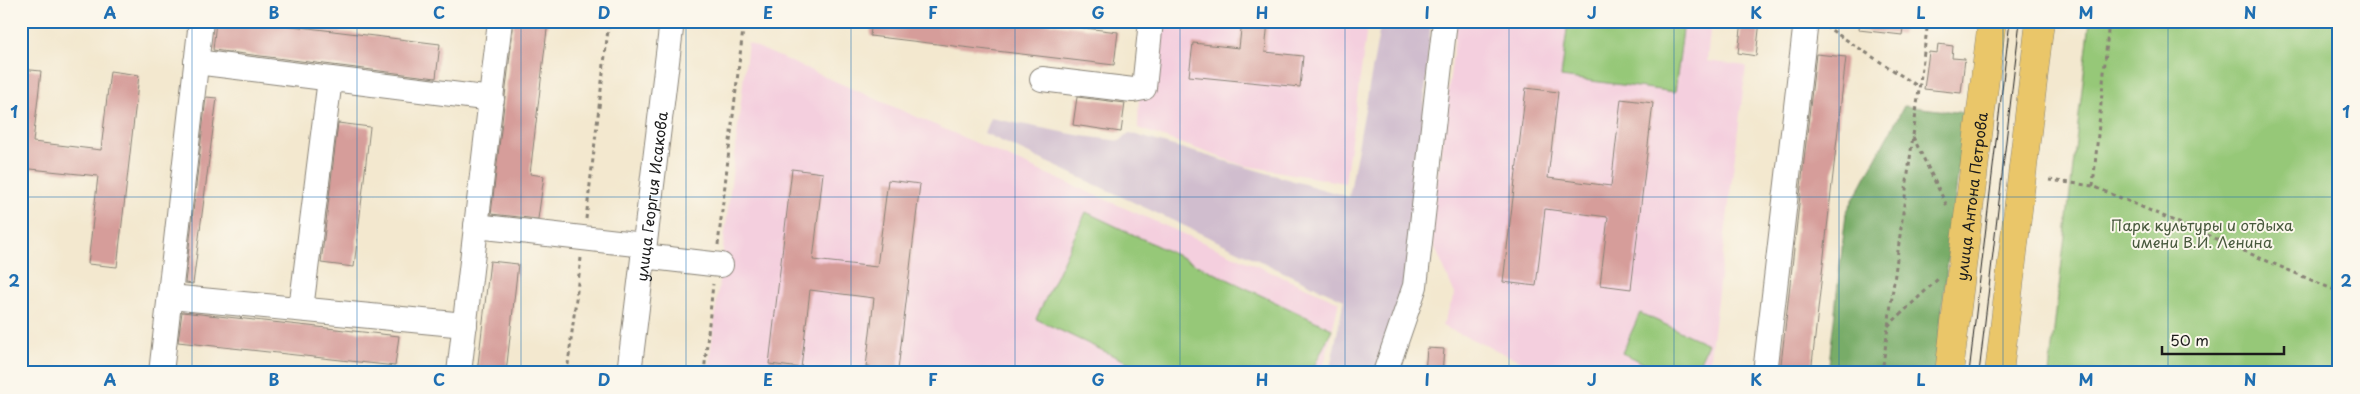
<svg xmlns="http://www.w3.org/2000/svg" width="2360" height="394" font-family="'Playpen Sans',sans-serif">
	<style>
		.built { fill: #f4cfde }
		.industrial { fill: #d0bdce }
		.green { fill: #96c878; stroke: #59724a }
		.forest { fill: #78ac68; stroke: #4a6442 }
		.building { fill: #d69d9a }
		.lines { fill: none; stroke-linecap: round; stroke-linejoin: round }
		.minor-casing { stroke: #888276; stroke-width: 26 }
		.major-casing { stroke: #888276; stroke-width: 29 }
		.path { stroke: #888276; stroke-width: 3; stroke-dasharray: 4 4; stroke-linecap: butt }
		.minor { stroke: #fff; stroke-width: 24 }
		.major { stroke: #eac669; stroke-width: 28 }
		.tram { stroke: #1c1c1c; stroke-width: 1 }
		.grid { fill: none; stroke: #1f6fb2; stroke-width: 1; stroke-opacity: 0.55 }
		.labels { text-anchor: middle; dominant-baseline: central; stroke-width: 4; stroke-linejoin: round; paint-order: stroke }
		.street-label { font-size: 15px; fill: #1c1c1c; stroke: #fbf7ec }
		.park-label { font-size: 15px; fill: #47583c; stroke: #fbf7ec }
		.neatline { fill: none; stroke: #1f6fb2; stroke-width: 2 }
		.grid-label { font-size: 16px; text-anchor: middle; font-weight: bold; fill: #1f6fb2 }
	</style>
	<rect width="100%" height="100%" fill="#fbf7ec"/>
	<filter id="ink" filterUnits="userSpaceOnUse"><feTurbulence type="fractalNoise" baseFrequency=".02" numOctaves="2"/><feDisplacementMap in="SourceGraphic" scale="10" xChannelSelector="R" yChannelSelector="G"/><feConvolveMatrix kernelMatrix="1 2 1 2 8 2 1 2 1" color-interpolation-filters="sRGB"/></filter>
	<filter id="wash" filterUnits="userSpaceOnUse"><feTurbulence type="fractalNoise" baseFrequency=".0096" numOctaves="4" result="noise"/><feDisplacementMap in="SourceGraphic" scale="20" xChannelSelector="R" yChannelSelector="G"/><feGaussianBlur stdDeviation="1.12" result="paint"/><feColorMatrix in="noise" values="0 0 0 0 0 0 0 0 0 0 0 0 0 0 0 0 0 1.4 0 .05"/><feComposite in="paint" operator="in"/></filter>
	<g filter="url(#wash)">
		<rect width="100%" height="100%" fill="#f3e8cf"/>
		<g class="built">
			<path d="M1158 21H1368L1345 183 1242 165 1138 128 1139 95Z"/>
			<path d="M1457 21H1711L1707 61 1746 66 1708 373H1548L1442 326 1455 294 1430 236Z"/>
			<path d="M748 43 1339 302 1322 373H708Z"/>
		</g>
		<path class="industrial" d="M1381 21H1431L1410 274 1378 373H1329L1344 300 984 133 990 118 1082 136 1120 141 1129 133 1349 197Z"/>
		<g class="green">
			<path d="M1568 21 1684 22 1675 92 1561 77Z"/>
			<path d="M2090 21H2339V373H2049Z"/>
			<path d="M1086 212 1332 329 1311 373H1150L1036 319Z"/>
			<path d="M1640 313 1708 344 1695 373H1664L1622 353Z"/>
		</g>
		<path class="forest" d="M1904 106 1965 113 1935 373H1828L1846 213Z"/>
		<g id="blocks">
			<g class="building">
				<path d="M216 21H251L440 44 436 78 213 50Z"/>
				<path d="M514 21H548L530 174 544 176 538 219 491 214Z"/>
				<path d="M872 21H1028L1118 32 1114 65 870 36Z"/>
				<path d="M1242 21H1268L1265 52 1303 56 1300 87 1189 76 1193 43 1239 48Z"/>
				<path d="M1742 21H1760L1756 56 1738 53Z"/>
				<path d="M1860 21H1904L1902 35 1859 30Z"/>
				<path d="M1938 44 1953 46 1952 58 1965 59 1961 93 1924 89 1929 52 1937 53Z"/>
				<path d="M1816 54 1846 57 1811 373H1780Z"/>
				<path d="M21 69 41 71 33 142 101 150 110 71 139 75 117 267 88 264 98 176 21 168Z"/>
				<path d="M1526 88 1558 92 1548 178 1611 186 1621 99 1653 103 1631 289 1600 285 1608 217 1545 209 1536 286 1503 282Z"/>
				<path d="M206 97 217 98 193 284 185 283Z"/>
				<path d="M1077 97 1125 103 1121 132 1073 125Z"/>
				<path d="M338 123 370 127 354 267 321 263Z"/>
				<path d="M792 169 823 173 813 260 877 267 888 180 920 184 898 370 866 367 874 298 810 290 801 368 769 364Z"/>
				<path d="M490 261 518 264 506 373H477Z"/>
				<path d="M182 312 399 336 395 366 178 342Z"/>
				<path d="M1427 348 1444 349 1442 373H1425Z"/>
			</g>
		</g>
	</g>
	<g filter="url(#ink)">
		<use href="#blocks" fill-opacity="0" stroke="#888276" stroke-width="1"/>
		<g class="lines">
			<g class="minor-casing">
				<g id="minor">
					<path d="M196 62 492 99"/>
					<path d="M1042 79 1133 90 1144 88 1151 21"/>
					<path d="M476 226 644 245"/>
					<path d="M643 256 721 265"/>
					<path d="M170 297 465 325"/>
					<path d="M301 309 330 79"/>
					<path d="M161 373 201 21"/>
					<path d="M459 373 500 21"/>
					<path id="s1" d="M629 373 672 21"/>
					<path d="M1385 373 1415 286 1445 21"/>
					<path d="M1765 373 1806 21"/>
				</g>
			</g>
			<g class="major-casing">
				<g id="major">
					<path id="s2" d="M1949 373 1992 21"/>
					<path d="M1999 373 2040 21"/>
				</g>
			</g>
			<g class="path">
				<path d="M1825 26 1919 87"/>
				<path d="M1913 137 1947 206"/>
				<path d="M2049 180 2093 186 2339 292"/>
				<path d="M2093 186 2109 21"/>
				<path d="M586 219 609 21"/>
				<path d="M718 245 744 21"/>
				<path d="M1888 326 1938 279"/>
				<path d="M567 373 581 258"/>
				<path d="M704 373 713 284"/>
				<path d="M1882 373 1928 21"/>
			</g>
			<use href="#minor" class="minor"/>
			<use href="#major" class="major"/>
			<g class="tram">
				<path d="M1969 373 2010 21"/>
				<path d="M1979 373 2020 21"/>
			</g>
		</g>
	</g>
	<path class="grid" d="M192 21V373M357 21V373M521 21V373M686 21V373M851 21V373M1015 21V373M1180 21V373M1345 21V373M1509 21V373M1674 21V373M1839 21V373M2003 21V373M2168 21V373M21 197H2339"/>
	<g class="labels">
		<g class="street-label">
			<text stroke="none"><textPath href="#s1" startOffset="178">улица Георгия Исакова</textPath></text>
			<text stroke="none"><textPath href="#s2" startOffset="178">улица Антона Петрова</textPath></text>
		</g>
		<g class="park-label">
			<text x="2202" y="224">Парк культуры и отдыха<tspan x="2202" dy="17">имени В.И. Ленина</tspan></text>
		</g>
	</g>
	<rect width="2360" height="394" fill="none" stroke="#fbf7ec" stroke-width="55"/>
	<path d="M2162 346v8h122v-8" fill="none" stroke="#1c1c1c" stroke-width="2.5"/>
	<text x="2170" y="346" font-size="15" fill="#1c1c1c" stroke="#fbf7ec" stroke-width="4" paint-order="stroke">50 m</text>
	<rect x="28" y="28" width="2304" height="338" class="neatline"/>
	<g class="grid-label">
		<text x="110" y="19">A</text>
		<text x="274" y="19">B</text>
		<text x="439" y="19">C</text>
		<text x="604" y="19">D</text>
		<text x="768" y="19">E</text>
		<text x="933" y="19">F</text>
		<text x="1098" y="19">G</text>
		<text x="1262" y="19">H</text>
		<text x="1427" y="19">I</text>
		<text x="1592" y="19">J</text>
		<text x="1756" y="19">K</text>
		<text x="1921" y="19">L</text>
		<text x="2086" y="19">M</text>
		<text x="2250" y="19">N</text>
		<text x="14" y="118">1</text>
		<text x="2346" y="118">1</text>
		<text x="14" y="287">2</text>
		<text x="2346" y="287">2</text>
		<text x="110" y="386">A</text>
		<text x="274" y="386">B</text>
		<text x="439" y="386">C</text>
		<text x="604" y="386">D</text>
		<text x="768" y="386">E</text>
		<text x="933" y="386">F</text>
		<text x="1098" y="386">G</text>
		<text x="1262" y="386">H</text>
		<text x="1427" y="386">I</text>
		<text x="1592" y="386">J</text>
		<text x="1756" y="386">K</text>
		<text x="1921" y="386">L</text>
		<text x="2086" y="386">M</text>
		<text x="2250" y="386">N</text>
	</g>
</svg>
